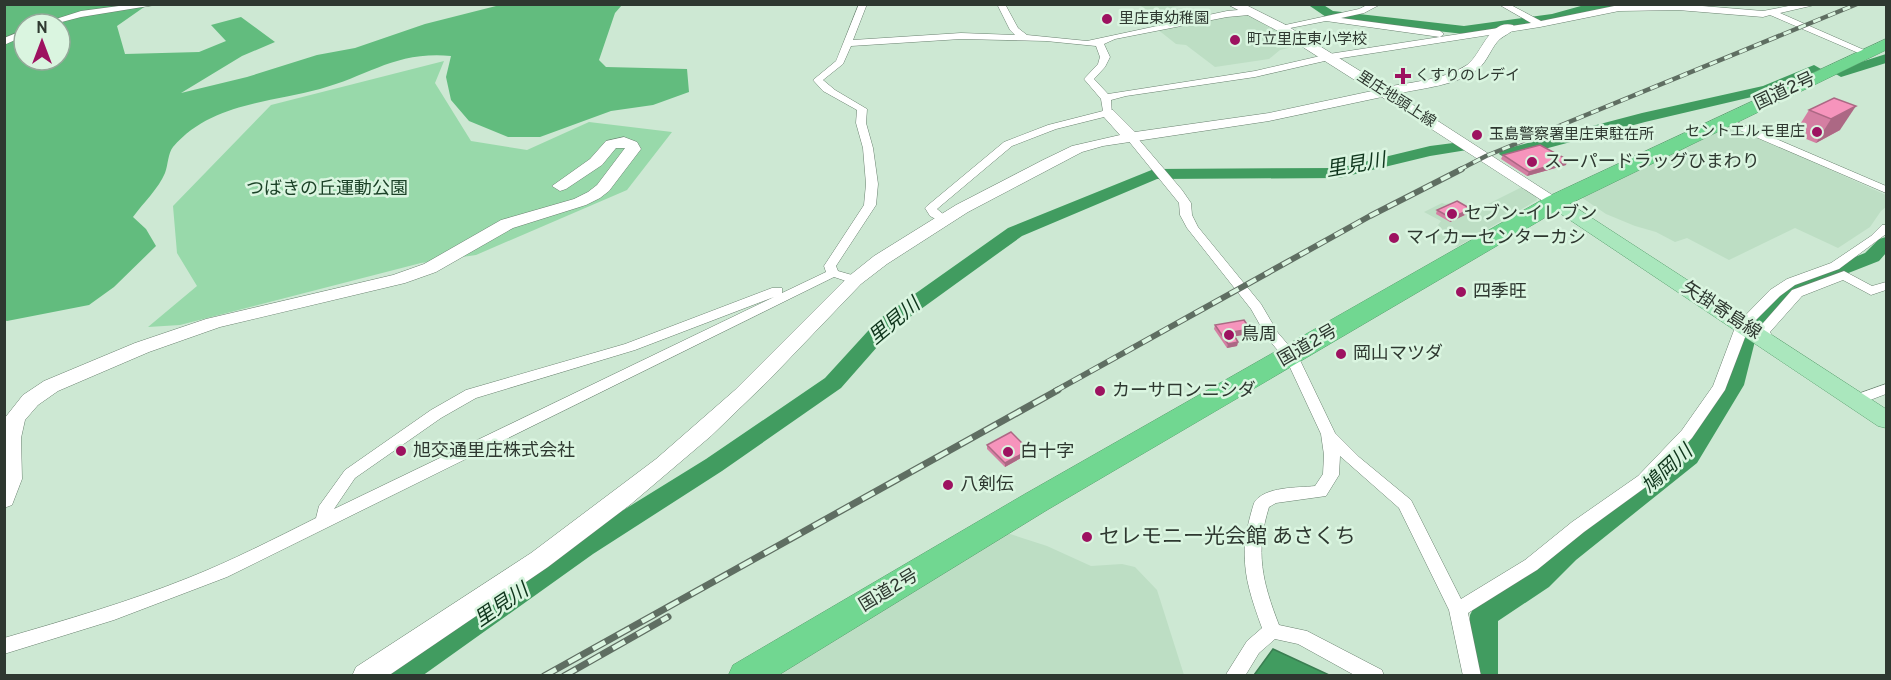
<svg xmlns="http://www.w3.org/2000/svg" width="1891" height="680" font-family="Overpass,'Noto Sans JP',sans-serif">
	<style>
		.built { fill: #bddec4 }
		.green { fill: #98d9aa }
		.forest { fill: #62bc7e; fill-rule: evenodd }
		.water { fill: #419c60; stroke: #3b7e52; stroke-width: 1.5 }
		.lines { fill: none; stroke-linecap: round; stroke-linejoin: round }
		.river { fill: #419c60; fill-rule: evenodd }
		.street-casing { stroke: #6a8270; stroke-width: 1 }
		.secondary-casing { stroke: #6a8270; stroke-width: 1 }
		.primary-casing { stroke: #5a9f6f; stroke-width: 1 }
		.highway-casing { stroke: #5a9f6f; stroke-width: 1 }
		.street { fill: #fff; fill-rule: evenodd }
		.secondary { fill: #fff; fill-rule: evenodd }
		.primary { fill: #aae7bd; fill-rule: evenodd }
		.highway { fill: #71d791; fill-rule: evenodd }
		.rail-far2-casing { stroke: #5f6e62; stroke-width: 4.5 }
		.rail-far1-casing { stroke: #5f6e62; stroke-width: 6 }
		.rail-casing { stroke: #5f6e62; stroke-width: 7 }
		.rail-far2 { stroke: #daf5e0; stroke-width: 3; stroke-dasharray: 8; stroke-linecap: butt }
		.rail-far1 { stroke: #daf5e0; stroke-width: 4; stroke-dasharray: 10; stroke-linecap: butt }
		.rail { stroke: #daf5e0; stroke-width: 4.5; stroke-dasharray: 14; stroke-linecap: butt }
		.wall { fill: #d47fa2 }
		.shaded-wall { fill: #ac6884 }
		.building { fill: #f694bc; stroke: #ac6884; stroke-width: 1.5 }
		.poi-dot { fill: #9d1260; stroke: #daf5e0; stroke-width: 2 }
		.labels { text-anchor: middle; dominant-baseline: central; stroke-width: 5; stroke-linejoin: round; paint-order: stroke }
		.far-poi-label { font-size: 15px; fill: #2e3830; stroke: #daf5e0; text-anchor: start }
		.far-street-label { font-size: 15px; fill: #2e3830; stroke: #daf5e0 }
		.street-label { font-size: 18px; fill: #2e3830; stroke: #daf5e0 }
		.poi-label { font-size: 18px; fill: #2e3830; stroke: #daf5e0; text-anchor: start }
		.park-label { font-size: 18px; fill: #1c4228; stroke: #daf5e0 }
		.water-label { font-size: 20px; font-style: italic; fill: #0f351c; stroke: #daf5e0 }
		.near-poi-label { font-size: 21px; fill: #2e3830; stroke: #daf5e0; text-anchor: start }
	</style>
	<rect width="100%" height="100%" fill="#cde8d3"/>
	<g class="built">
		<path d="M1139 5H1185L1174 7 1193 20 1171 24Z"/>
		<path d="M1235 14H1248L1305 44 1280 50 1269 59 1215 67 1186 45 1176 44 1157 29Z"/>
		<path d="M1729 124 1886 195V207L1881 211 1870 227 1838 248 1795 228 1729 260 1687 238 1675 242 1656 232 1635 226 1606 214 1578 195Z"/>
		<path d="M1524 186 1535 194 1537 200 1457 247 1433 238 1445 232 1438 225 1441 221 1424 212 1442 203 1445 204 1456 202 1474 211Z"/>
		<path d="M1007 533 1047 546 1091 566 1122 564 1135 567 1157 590 1184 675 770 676Z"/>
	</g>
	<path class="green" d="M444 61 435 83 471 141 527 150 589 122 672 132 627 190 476 255 421 263 180 325 148 327 197 286 177 253 173 206 271 105Z"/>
	<path class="forest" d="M4 5H147L117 26 125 54 199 52 226 41 211 25 241 17 275 42 242 56 181 93 247 77 317 55 355 48 425 24 500 5H622L615 13 599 60 606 67 687 69 689 92 653 105 611 111 540 137H508L469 121 451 100 446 77 451 56C395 51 369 76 320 89 268 103 211 103 173 147 168 153 168 165 165 173 159 188 143 203 133 217L146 229 156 246 114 287 89 305 7 321 4 320ZM24 24H60V60H24Z"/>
	<path class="water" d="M1273 649 1329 675H1254Z"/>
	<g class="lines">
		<g class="river">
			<path d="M1307 4H1322L1333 11 1464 26 1552 14 1588 4H1627L1621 8 1595 11 1553 22 1464 34 1329 19Z"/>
			<path d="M1886 54V63L1841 77 1834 73 1836 70Z"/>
			<path d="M1814 65 1821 69 1819 72 1773 92 1645 122 1507 159 1499 154 1501 150 1642 113 1763 86Z"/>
			<path d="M1461 142 1469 147 1467 150 1430 156 1339 178 1157 179 1022 236 892 330 841 388 722 471 593 554 422 676H384L388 667 522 578 575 540 706 459 825 378 878 320 1008 228 1154 169 1339 168 1430 146Z"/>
			<path d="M1886 237V253L1879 261 1800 292 1756 337 1744 385 1697 463 1576 560 1549 587 1498 621V676H1470V615L1474 607 1531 571 1558 546 1681 451 1722 385 1736 335 1786 284 1865 253 1879 239Z"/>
		</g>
		<g class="street-casing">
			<g id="street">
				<path d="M134 4H161L81 17 54 24H40L81 11Z"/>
				<path d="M859 4H867L853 40 961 33 1015 35 1010 30 997 4H1005L1018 28 1027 35 1087 41 1227 11 1249 9 1253 12 1249 15 1227 17 1115 39 1104 44 1110 57 1105 67 1094 79 1108 94 1255 71 1329 54 1531 23 1498 4H1509L1541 21 1619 5 1678 4 1763 11 1799 4H1819L1780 13 1871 53 1863 55 1770 15 1763 17 1678 10 1619 11 1540 27 1329 60 1255 77 1126 96 1111 100 1112 115 1056 129 1012 146 937 209 949 219 943 223 930 216 925 208 927 206 1004 142 1048 125 1103 111 1101 99 1084 79 1098 64 1100 57 1096 46 1046 41 961 39 851 46 843 64 823 80 835 90 867 109 866 123 873 148 878 184 876 205 836 266 838 271 859 277 861 280 859 283 855 284 834 277 227 577 114 620 4 654V638C66 620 128 602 188 578 231 561 274 539 316 518L319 506 345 470 431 410 466 390 625 344 772 288H782V293L826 272 824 266 864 205 866 184 863 148 856 123 857 110 823 91 813 80 836 61ZM774 297 334 509 355 478 441 418 476 398 635 350Z"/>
				<path d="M1369 4H1381L1364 13 1341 18 1440 31 1444 34 1440 37 1326 21 1280 30 1276 27 1359 9Z"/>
				<path d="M24 30V36L4 45V38Z"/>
				<path d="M1725 117 1886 186V193L1721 122V118Z"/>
				<path d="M1131 134 1135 135 1182 190 1191 203 1192 215 1198 227 1261 304 1278 333 1298 356 1335 433 1359 457 1411 500 1461 599 1525 560 1572 522 1638 476 1682 430 1713 386 1736 325 1770 290 1787 279 1831 263 1871 236 1882 225H1886V234L1839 269 1795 285 1780 296 1749 327 1725 390 1692 438 1650 484 1584 532 1537 570 1468 613 1481 676H1463L1449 610 1399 508 1340 456 1339 475 1326 496 1276 503 1269 507C1255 552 1262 581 1279 625L1307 631 1382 670 1384 676H1356L1298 644 1275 639 1259 653 1245 676H1225L1247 641 1262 628C1244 579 1238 554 1254 503 1264 486 1298 488 1315 486L1323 474 1324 455 1321 434 1287 361 1268 339 1251 309 1187 228 1180 215 1179 203 1127 139V135Z"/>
				<path d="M1844 271 1872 286 1886 282V290L1871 295 1843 280 1802 296 1770 332 1775 341 1773 344H1763L1756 331 1792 290Z"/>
				<path d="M1886 384V394L1857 405 1852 404 1850 400 1852 396Z"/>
			</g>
		</g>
		<g class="secondary-casing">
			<g id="secondary">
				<path d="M1227 4H1244L1284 24 1386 87C1412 82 1444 80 1467 65 1482 54 1489 19 1513 25L1515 28C1511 33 1505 35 1500 39 1491 47 1488 61 1478 69 1456 86 1422 88 1396 94L1563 202 1555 207 1549 205 1382 97 1269 121 1103 146 1082 152 968 212 887 264 861 284 768 381 711 436 631 504 548 567 388 676H352L356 667 531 553 656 459 735 390 849 276 874 256 956 205 1043 160 1072 146 1120 135 1103 116 1101 113 1103 110H1113L1135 132 1269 113 1372 91 1276 30Z"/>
				<path d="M624 137 637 142 641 149 609 191 600 198 586 205 513 228 436 272 405 283 220 327 149 352 58 391 38 405 25 420 21 438 22 479 12 505 4 508V419L23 395 44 381 135 343 206 319 393 275 424 264 501 220 574 199 588 192 597 185 625 148H616L602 165 566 189 560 191 552 186 590 159 606 141Z"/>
			</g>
		</g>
		<g class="primary-casing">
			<path id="primary" d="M1555 197 1561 198 1886 409V428L1878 426 1549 206 1546 202 1549 198Z"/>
		</g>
		<g class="highway-casing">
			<path id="highway" d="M1886 39V50L1563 207 1047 510 777 676H728L733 665 1025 494 1547 197Z"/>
		</g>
		<use href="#street" class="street"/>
		<use href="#secondary" class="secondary"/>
		<use href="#primary" class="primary"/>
		<use href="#highway" class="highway"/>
		<g class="rail-far2-casing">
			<path id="rail-far2" d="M1459 170 1486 156 1857 4"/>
		</g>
		<g class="rail-far1-casing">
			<path id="rail-far1" d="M1055 391 1370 216 1462 169"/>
		</g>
		<g class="rail-casing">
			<g id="rail">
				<path d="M544 676 1058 390"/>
				<path d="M564 676 668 617"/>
			</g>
		</g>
		<use href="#rail-far2" class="rail-far2"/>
		<use href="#rail-far1" class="rail-far1"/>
		<use href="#rail" class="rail"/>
	</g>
	<g class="wall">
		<path d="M1834 98 1840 130 1816 143 1794 134 1809 110Z"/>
		<path d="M1503 155 1566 165 1527 176 1501 159Z"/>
		<path d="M1471 209 1469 213 1450 222 1436 214 1437 210Z"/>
		<path d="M1215 325 1249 334 1235 336 1238 342 1237 346 1227 348 1214 329Z"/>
		<path d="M987 445 1029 450 1028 454 1005 467 987 449Z"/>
	</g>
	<g class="shaded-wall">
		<path d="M1856 106 1840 130 1816 143 1831 119Z"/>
		<path d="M1568 160 1566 165 1527 176 1529 172Z"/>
		<path d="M1471 209 1469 213 1450 222 1451 218Z"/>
		<path d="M1250 329 1249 334 1231 337 1232 332Z"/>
		<path d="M1238 342 1237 346 1227 348 1228 344Z"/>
		<path d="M1029 450 1028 454 1005 467V463Z"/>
	</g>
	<g class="building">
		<path d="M1834 98 1856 106 1831 119 1809 110Z"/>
		<path d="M1540 145 1568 160 1529 172 1503 155Z"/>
		<path d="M1457 201 1471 209 1451 218 1437 210Z"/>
		<path d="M1244 320 1250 329 1232 332 1238 342 1228 344 1215 325Z"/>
		<path d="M1011 432 1029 450 1005 463 987 445Z"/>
	</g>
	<g class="poi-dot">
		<circle cx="1107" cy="19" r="6"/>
		<circle cx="1235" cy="40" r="6"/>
		<path d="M1400 67h6v6h6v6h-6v6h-6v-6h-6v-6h6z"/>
		<circle cx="1817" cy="132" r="6"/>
		<circle cx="1477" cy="135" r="6"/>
		<circle cx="1532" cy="162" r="6"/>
		<circle cx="1452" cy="214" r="6"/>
		<circle cx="1394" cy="238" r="6"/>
		<circle cx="1461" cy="292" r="6"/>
		<circle cx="1229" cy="335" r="6"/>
		<circle cx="1341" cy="354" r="6"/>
		<circle cx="1100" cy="391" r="6"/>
		<circle cx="401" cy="451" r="6"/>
		<circle cx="1008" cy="452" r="6"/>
		<circle cx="948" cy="485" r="6"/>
		<circle cx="1087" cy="537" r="6"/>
	</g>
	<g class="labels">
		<g class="far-poi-label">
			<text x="1119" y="19">里庄東幼稚園</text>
			<text x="1247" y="40">町立里庄東小学校</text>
			<text x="1415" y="76">くすりのレデイ</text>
			<text x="1805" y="132" text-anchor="end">セントエルモ里庄</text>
			<text x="1489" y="135">玉島警察署里庄東駐在所</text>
		</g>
		<g class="far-street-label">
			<text transform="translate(1396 100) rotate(33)">里庄地頭上線</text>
		</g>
		<g class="street-label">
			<text transform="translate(1785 92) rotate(-25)">国道2号</text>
			<text transform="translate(1721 311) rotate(33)">矢掛寄島線</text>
			<text transform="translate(1308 346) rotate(-30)">国道2号</text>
			<text transform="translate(889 591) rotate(-31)">国道2号</text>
		</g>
		<g class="poi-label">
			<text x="1544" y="162">スーパードラッグひまわり</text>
			<text x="1464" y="214">セブン-イレブン</text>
			<text x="1406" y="238">マイカーセンターカシ</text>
			<text x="1473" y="292">四季旺</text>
			<text x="1241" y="335">鳥周</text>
			<text x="1353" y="354">岡山マツダ</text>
			<text x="1112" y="391">カーサロンニシダ</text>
			<text x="413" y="451">旭交通里庄株式会社</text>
			<text x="1020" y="452">白十字</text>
			<text x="960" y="485">八剣伝</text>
		</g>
		<g class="park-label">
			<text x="327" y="189">つばきの丘運動公園</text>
		</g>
		<g class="water-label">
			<text transform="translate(1356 166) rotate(-10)">里見川</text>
			<text transform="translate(895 322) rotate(-40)">里見川</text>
			<text transform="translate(1668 470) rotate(-43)">鳩岡川</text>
			<text transform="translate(502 606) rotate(-34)">里見川</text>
		</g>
		<g class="near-poi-label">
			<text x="1099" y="537">セレモニー光会館 あさくち</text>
		</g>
	</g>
	<rect width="1891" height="680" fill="none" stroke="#2e3830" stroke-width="12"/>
	<g transform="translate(42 42)"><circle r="28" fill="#daf5e0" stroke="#95a99a" stroke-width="1.5"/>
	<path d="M0-4.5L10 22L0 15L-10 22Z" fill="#9d1260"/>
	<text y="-9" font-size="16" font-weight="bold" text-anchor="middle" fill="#2e3830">N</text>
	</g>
</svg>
